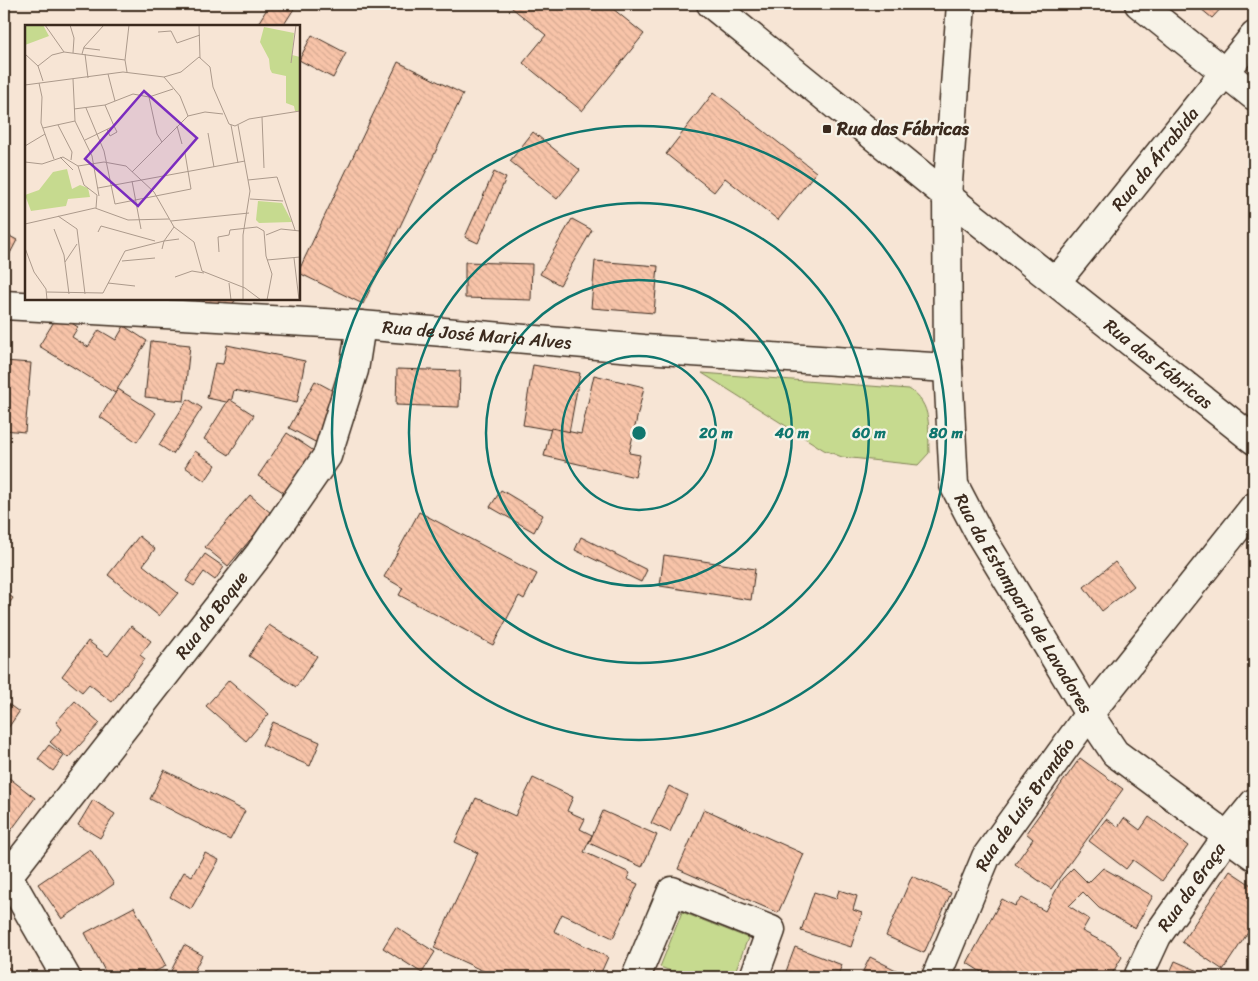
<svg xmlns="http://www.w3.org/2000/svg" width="1258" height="981" font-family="Sriracha,sans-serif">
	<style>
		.green { fill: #c6da8f; stroke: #808256 }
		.building { fill: url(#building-back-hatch); stroke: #3b2a1e }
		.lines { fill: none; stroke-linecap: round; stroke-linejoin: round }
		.minor-casing { stroke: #3b2a1e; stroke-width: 31 }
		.minor { stroke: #f7f3e8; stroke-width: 28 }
		.ring { fill: none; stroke: #0f766e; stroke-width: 2.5 }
		.poi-dot { fill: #3b2a1e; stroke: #f7f3e8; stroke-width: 2 }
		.labels { text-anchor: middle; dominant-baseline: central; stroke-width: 4.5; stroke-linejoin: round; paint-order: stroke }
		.poi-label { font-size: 18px; font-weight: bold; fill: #3b2a1e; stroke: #f7f3e8; text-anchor: start }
		.street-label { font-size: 18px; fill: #3b2a1e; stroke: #f7f3e8 }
		.inset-road { fill: none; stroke: #ac9a8c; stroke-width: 1 }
		.view { fill: #7b2cbf; fill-opacity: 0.15; stroke: #7b2cbf; stroke-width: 2.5 }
		.inset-edge { fill: none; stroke: #3b2a1e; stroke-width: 2.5 }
		.centre { fill: #0f766e; stroke: #f7f3e8; stroke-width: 2.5 }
		.ring-label { font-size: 15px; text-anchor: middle; font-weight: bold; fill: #0f766e; stroke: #f7f3e8; stroke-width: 4.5; stroke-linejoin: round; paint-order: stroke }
	</style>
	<defs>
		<pattern id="building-back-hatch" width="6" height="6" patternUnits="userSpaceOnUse" patternTransform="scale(1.25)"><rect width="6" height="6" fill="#f8c4a9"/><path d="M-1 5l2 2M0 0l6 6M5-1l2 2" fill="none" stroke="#d6a991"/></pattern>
	</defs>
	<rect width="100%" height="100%" fill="#f7e5d5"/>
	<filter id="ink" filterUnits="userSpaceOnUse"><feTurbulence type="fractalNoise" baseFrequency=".02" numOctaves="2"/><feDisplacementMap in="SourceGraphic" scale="10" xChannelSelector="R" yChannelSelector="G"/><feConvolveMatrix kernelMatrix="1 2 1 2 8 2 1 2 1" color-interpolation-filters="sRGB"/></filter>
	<g filter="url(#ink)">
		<g class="green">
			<path d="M702 373 909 389C933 405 928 427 929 453L918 465 842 457 824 450Z"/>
			<path d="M682 912 748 938 733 977H687L660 967Z"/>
		</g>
		<g class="building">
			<path d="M270 4H297L283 26H259L257 25Z"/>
			<path d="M507 4H607L644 34 582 111 523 63 546 35Z"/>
			<path d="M1195 4H1225L1212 18Z"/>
			<path d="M312 35 346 53 333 78 299 60Z"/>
			<path d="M398 62 463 94 363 304 299 273V270Z"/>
			<path d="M714 92 816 172 778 220 725 178 714 192 666 154Z"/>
			<path d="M533 132 580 170 557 199 510 161Z"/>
			<path d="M494 172 506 178 478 243 465 237Z"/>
			<path d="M572 219 592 230 560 285 540 274Z"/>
			<path d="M4 233 17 240 4 265Z"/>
			<path d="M595 261 658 266 654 313 591 308Z"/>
			<path d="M465 262 532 264 531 300 465 298Z"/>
			<path d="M201 299H236L225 315Z"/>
			<path d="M58 315 78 327 72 337 88 347 99 330 116 340 124 326 147 341 115 393 39 346Z"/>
			<path d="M151 341 190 345 184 401 145 397Z"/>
			<path d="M227 345 305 361 297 403 234 390 231 403 207 398 215 363 223 364Z"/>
			<path d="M4 361 31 363 25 432 4 430Z"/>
			<path d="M533 365 580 373 569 433 523 425Z"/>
			<path d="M397 369 460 371 459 407 396 405Z"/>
			<path d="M594 375 644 387 629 453 640 455 635 477 544 456 551 428 581 434Z"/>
			<path d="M315 381 343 396 317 443 289 428Z"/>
			<path d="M118 389 156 413 137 442 100 417Z"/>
			<path d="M188 399 202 408 173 454 159 445Z"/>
			<path d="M229 399 254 415 229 455 204 439Z"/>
			<path d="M287 433 314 451 286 494 258 476Z"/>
			<path d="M195 451 216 465 205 481 185 467Z"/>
			<path d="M501 490 543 515 534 532 490 507Z"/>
			<path d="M250 495 272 514 228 566 205 547Z"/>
			<path d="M419 512 537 574 524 599 519 596 493 645 399 595 403 588 384 577Z"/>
			<path d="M139 536 155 549 143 565 178 593 159 616 108 575Z"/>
			<path d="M581 537 647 570 641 582 575 550Z"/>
			<path d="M205 554 224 567 215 580 204 572 194 586 186 581Z"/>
			<path d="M664 555 755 569 751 600 660 586Z"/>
			<path d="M1115 562 1134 586 1102 611 1084 587Z"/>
			<path d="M4 592 13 598 4 611Z"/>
			<path d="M269 625 317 656 296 687 249 656Z"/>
			<path d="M131 626 151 641 140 655 145 659 112 702 89 684 82 692 62 676 88 641 108 656Z"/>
			<path d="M229 680 269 714 246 741 206 706Z"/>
			<path d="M4 701 19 712 4 734Z"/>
			<path d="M75 701 100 723 68 758 50 742 62 729 56 722Z"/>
			<path d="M273 722 320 742 310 766 262 745Z"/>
			<path d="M49 745 64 756 53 771 38 759Z"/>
			<path d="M1080 758 1123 789 1051 889 1015 864 1033 839 1026 833Z"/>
			<path d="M164 770 245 811 230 840 150 799Z"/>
			<path d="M4 774 35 798 4 840Z"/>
			<path d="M533 778 573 797 567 811 585 819 580 829 592 835 584 852 630 873 627 879 638 884 613 938 562 914 554 931 608 957 599 977H496L434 948 478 853 455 842 476 798 515 816Z"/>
			<path d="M669 786 687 795 670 832 651 823Z"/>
			<path d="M93 800 115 814 100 838 78 825Z"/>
			<path d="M704 809 804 854 778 913 678 869Z"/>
			<path d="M603 811 657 835 642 867 589 843Z"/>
			<path d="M1149 817 1188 846 1162 881 1133 860 1126 869 1089 841 1106 819 1118 827 1124 818 1140 830Z"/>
			<path d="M90 849 114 884 62 919 38 884Z"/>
			<path d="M205 853 219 860 191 909 170 897 184 872 192 876Z"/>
			<path d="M1073 868 1088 883 1103 868 1153 896 1135 928 1099 908 1083 892 1069 906 1089 919 1082 931 1113 947 1122 957 1110 977H989L967 963 1002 899 1015 906 1022 898 1045 911 1062 879Z"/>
			<path d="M1230 871 1254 887V919L1251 924 1253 925 1223 970 1182 942Z"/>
			<path d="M912 876 951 893 924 953 886 936Z"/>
			<path d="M839 890 857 896 853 910 862 913 851 947 801 931 814 892 836 899Z"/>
			<path d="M134 907 166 966 144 977H108L85 933Z"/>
			<path d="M396 927 435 952 422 973 383 948Z"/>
			<path d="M184 945 202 955 191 977H184L171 971Z"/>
			<path d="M795 947 842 965 837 977H784Z"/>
			<path d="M870 957 910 977H860Z"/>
			<path d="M1175 961 1213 977H1168Z"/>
			<path d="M8 967 17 977H4V971Z"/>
		</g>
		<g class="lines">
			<g class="minor-casing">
				<g id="minor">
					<path id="s1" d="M711 4 947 196 1254 440"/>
					<path id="s2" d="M961 4 947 196 948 368 954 485 978 531 1089 714 1115 753 1254 856"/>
					<path d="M1139 4 1254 96"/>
					<path id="s3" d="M1056 282 1254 36"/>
					<path id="s4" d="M4 305 361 325 644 349 948 368"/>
					<path d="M4 874 8 876 66 977"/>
					<path id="s5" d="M8 876 260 553 327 456 354 370 361 325"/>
					<path d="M636 977 672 891 771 930 754 977"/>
					<path id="s6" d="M936 977 986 857 1089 714 1254 507"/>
					<path id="s7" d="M1138 977 1157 936 1228 835 1254 803"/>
				</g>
			</g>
			<use href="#minor" class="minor"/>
		</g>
	</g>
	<g class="ring">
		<circle cx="639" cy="433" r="77"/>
		<circle cx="639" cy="433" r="153"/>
		<circle cx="639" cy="433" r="230"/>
		<circle cx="639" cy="433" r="307"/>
	</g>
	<rect class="poi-dot" x="822" y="124" width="10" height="10" rx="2.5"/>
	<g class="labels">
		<g class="poi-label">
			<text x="837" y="129">Rua das Fábricas</text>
		</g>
		<g class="street-label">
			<text stroke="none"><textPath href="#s3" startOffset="158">Rua da Árrabida</textPath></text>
			<text stroke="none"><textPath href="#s4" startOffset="474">Rua de José Maria Alves</textPath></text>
			<text stroke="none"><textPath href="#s1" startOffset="574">Rua das Fábricas</textPath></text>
			<text stroke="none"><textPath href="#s2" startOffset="619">Rua da Estamparia de Lavadores</textPath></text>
			<text stroke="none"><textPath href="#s5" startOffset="331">Rua do Boque</textPath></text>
			<text stroke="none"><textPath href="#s6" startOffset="195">Rua de Luís Brandão</textPath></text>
			<text stroke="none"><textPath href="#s7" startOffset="105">Rua da Graça</textPath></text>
		</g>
	</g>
	<g transform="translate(25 25)">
		<rect width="275" height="275" fill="#f7e5d5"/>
		<path d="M0 0H18L24 11 0 20ZM239 2 269 8 267 30 275 32V86H270L269 81 261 78V51L247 48 245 44 244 34 235 17ZM42 144 47 164 55 160 63 163 65 172 43 174 41 181 6 186 0 170 14 165 28 147Z" fill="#c6da8f"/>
		<path d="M233 176 257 178 267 197 234 198 231 195Z" fill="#c6da8f"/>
		<path class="inset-road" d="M20 0 39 27M45 0 49 13 48 28M174 0 175 33M133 7 146 6 152 18 175 10M59 23 75 25M0 29 13 41 18 56M57 29 59 22 79 0M60 29 63 53M266 38 271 0M13 41 27 30 39 27 100 35M102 47 100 35 104 0M83 49 90 76M139 52 155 71 163 91M48 54 50 96 67 131 74 171M14 58 17 72 16 98 29 134M0 60 98 47 139 52 156 47 174 32 185 42 188 62 204 99 210 101 224 94 275 86M124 72 132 109 137 117M61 83 79 126 90 179 166 164 160 128M49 84 80 80 108 69 124 72 148 64M237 92 239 143M33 100 47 127 46 135M206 100 213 138M213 100 225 166 218 210V275M152 101 157 119M18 103 50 96M82 104 85 111 92 107 89 101M183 108 189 142M60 115 89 101 80 80M0 121 20 109M35 132 48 145M0 137 17 139 38 132 53 141 79 137 101 141 129 167 149 202 169 217 177 246 220 263 236 275M53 141 59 160 72 170 71 183M107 147 163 91 180 87 198 89M223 155 252 152 270 205M107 156 116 204M73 163 220 136M225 174 258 176M33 191 52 204 60 269M146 196 224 188M0 199 70 183 103 195 144 194M29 204 39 230 44 269M73 207 76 201 130 216M241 210 256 204 275 206M0 223 9 247 21 264 22 275M137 224 139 216 154 214M194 227 193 212 204 210 205 205 232 202 239 206 241 231 247 249 242 275M269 233 274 275M242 235 275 232M97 236 130 233M40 237 52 219M150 252 167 246 179 248M83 258 110 261M204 258 206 275M22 267 78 268 100 226 139 216 149 202"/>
		<path class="view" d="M119 66 172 113 113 181 60 134Z"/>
		<rect width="275" height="275" class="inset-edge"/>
	</g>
	<circle cx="639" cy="433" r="8" class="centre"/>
	<g class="ring-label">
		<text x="716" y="438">20 m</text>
		<text x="792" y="438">40 m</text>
		<text x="869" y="438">60 m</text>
		<text x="946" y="438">80 m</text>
	</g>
	<rect width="1258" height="981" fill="none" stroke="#f7f3e8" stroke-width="20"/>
	<rect x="10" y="10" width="1238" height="961" fill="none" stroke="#3b2a1e" stroke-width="2" filter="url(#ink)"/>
</svg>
